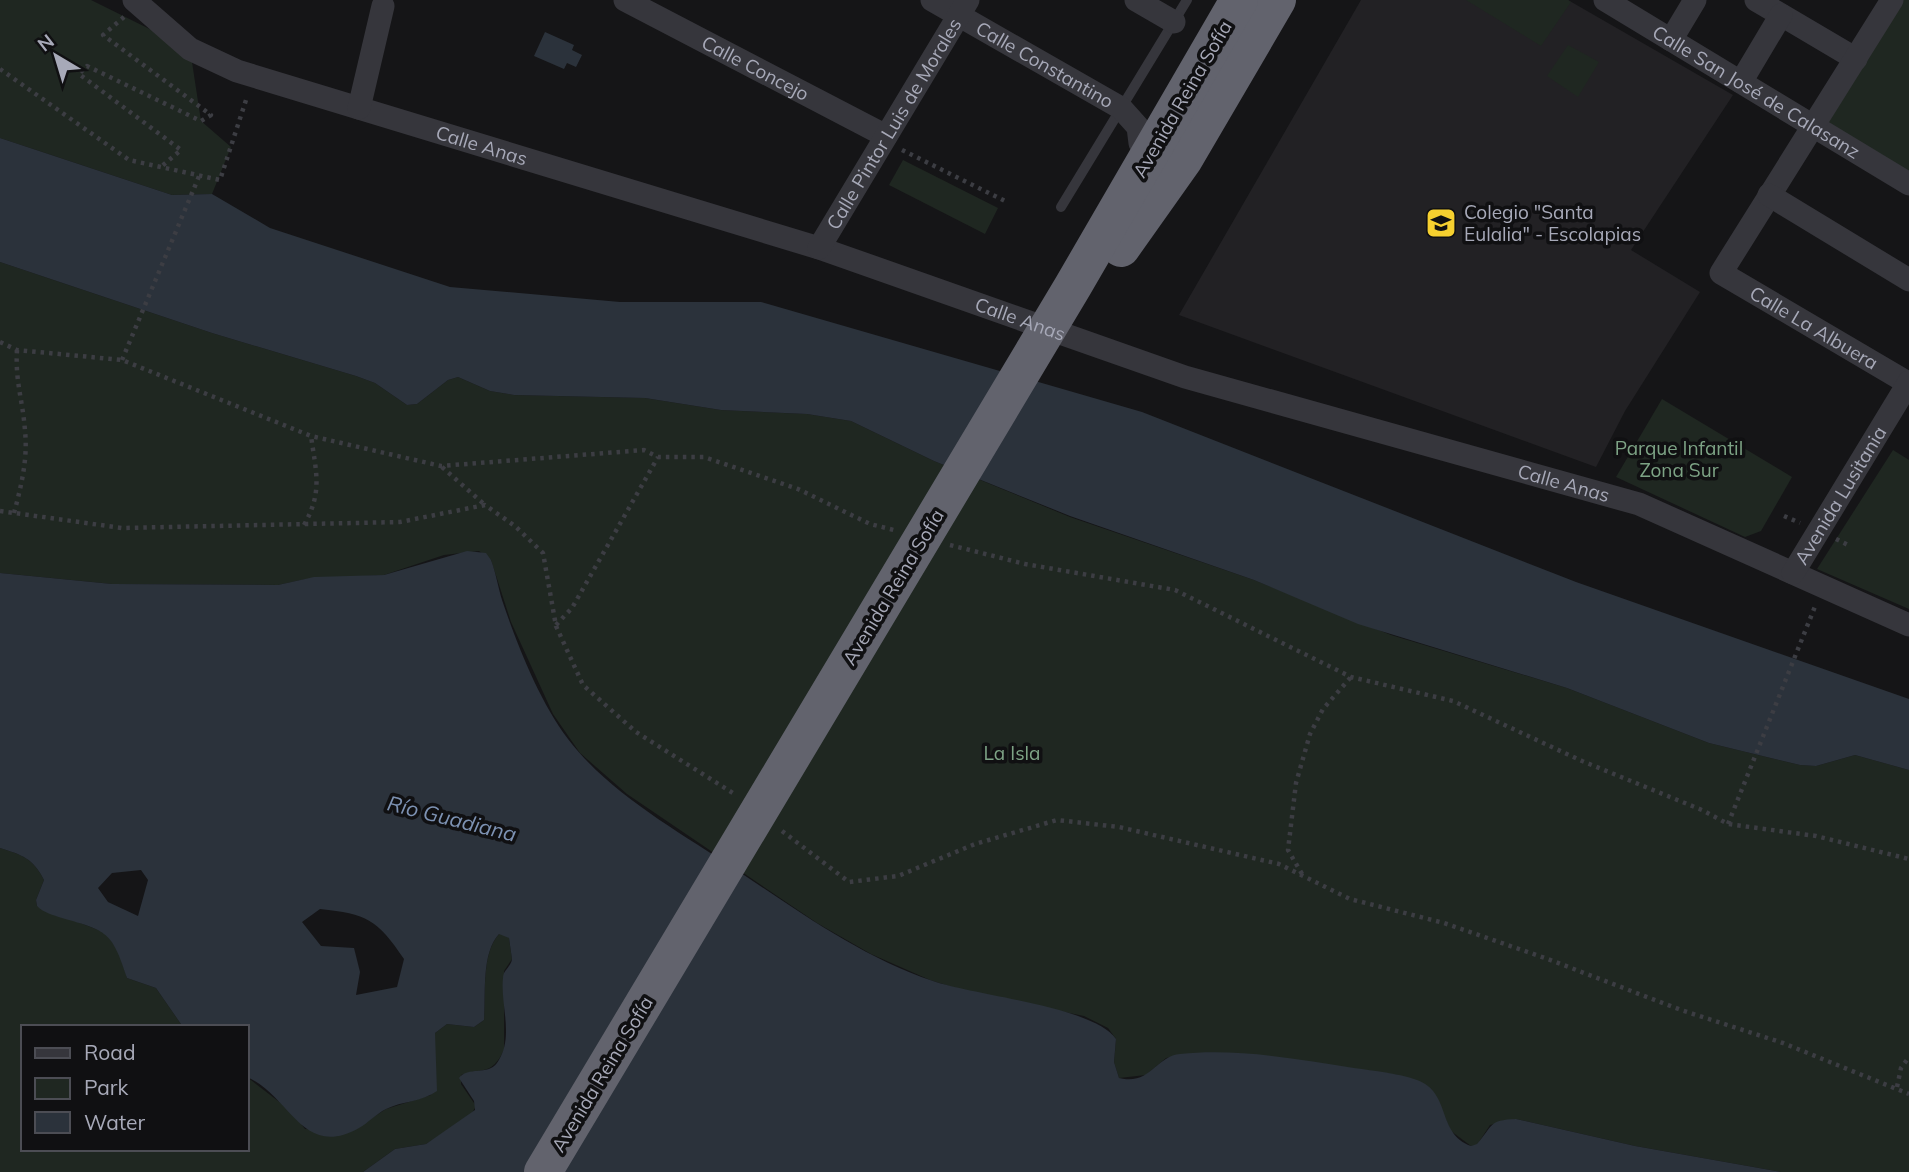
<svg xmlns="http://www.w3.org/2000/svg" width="1909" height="1172" font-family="Mulish,sans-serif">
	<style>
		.built { fill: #222124 }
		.green { fill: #1f2721 }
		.water { fill: #2b323b; fill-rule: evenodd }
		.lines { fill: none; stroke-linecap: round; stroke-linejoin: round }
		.path { stroke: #3c3d43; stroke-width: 4.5; stroke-dasharray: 3.5 5; stroke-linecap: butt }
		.lane { stroke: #36363c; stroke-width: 10 }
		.street { stroke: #36363c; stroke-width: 23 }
		.highway { stroke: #62636d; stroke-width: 38 }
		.labels { text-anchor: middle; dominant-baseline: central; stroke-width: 7; stroke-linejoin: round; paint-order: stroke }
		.street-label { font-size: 19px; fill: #a7a9b8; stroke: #101012 }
		.poi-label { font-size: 19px; fill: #a7a9b8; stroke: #101012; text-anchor: start }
		.park-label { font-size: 19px; fill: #7da385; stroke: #101012 }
		.water-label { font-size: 21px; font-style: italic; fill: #7d92b3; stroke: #101012 }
	</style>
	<rect width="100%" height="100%" fill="#151517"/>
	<path class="built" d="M1361 0H1568L1733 95 1631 250 1700 292 1625 411 1596 467 1179 315Z"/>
	<g class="green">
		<path d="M0 0H91L190 49 201 121 231 147 212 194 172 195 0 138Z"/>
		<path d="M1466 0H1568L1571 2 1541 46Z"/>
		<path d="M1891 0H1909V184L1814 125Z"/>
		<path d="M1568 45 1599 62 1578 97 1547 76Z"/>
		<path d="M903 160 998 208 985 234 889 185Z"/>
		<path d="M0 262 212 333 356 376 375 383 407 405 417 404 448 380 458 377 490 391 514 395 645 398 721 410 807 414 851 421 934 461 1070 517 1254 580 1391 635 1567 688 1709 743 1800 765 1816 766 1855 755 1909 770V1172H1781L1635 1146 1516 1119 1490 1125 1477 1145 1471 1146 1451 1131 1443 1114 1398 1075 1300 1061 1195 1053 1166 1058 1146 1075 1119 1078 1114 1062 1116 1039 1108 1028 1084 1016 975 994 930 980 871 954 817 923 627 794 580 753 553 714 511 622 491 560 479 551 444 555 384 575 306 579 278 585 112 584 0 573Z"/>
		<path d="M1662 399 1792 477 1761 531 1745 537 1616 477Z"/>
		<path d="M1893 450 1909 460V609L1817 569Z"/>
		<path d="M0 848C22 855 33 858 44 880L36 900 37 906 106 933 119 952 127 978 156 988 183 1027H23V1149H247V1077L291 1111 305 1129 350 1132 386 1109 431 1095 435 1033 447 1024 474 1027 484 1020C486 995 481 954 499 934L504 933 509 938 512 959 504 971V1050C491 1076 484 1067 461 1075V1084L476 1106 471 1115 426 1144 395 1149 363 1172H0Z"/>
	</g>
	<g class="water">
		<path d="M545 32 574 45 572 50 582 55 576 67 567 63 564 69 534 56Z"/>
		<path d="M0 138 172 195 212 194 270 228 450 287 620 302H761L1142 412 1576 582 1909 699V770L1855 755 1816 766 1800 765 1709 743 1567 688 1358 624 1254 580 1070 516 934 461 851 421 807 414 721 410 645 398 514 395 490 391 458 377 448 380 417 404 407 405 375 383 356 376 212 333 0 262Z"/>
		<path d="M467 551 486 553 491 560C496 573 498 587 502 600 518 647 539 700 568 739 610 794 678 831 735 869 797 910 861 957 933 981 976 996 1093 1006 1116 1039L1114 1062 1119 1078C1150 1086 1156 1056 1180 1054 1236 1048 1299 1059 1354 1068 1375 1071 1397 1073 1417 1080 1452 1093 1436 1133 1471 1146L1477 1144C1493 1126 1488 1120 1516 1119L1635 1146 1781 1172H363L395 1149 426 1144 475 1110 474 1101 459 1078C468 1066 487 1076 497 1063 515 1038 500 1005 503 978 503 970 511 967 512 959L509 938 499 934C481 953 486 995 484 1020L474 1027 447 1024 435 1033 437 1091C422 1102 402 1101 386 1109 376 1114 368 1123 359 1128 302 1160 291 1096 247 1077V1027H183L156 988 127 978C112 931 107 931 62 918 53 915 44 913 37 906L36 900 44 880C33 858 22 855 0 848V573L112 584 278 585 314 577 384 575ZM141 870 148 880 138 916 108 902 98 888 112 873ZM320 909C367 914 377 919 404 959L397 987 356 995 360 972 354 948 321 946 302 922Z"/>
	</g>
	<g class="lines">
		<g class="path">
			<path d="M124 17 103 35 211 115 201 121 87 66 79 74 181 150 162 166"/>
			<path d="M0 69 129 160 220 180 247 97"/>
			<path d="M902 150 1005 201"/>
			<path d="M0 342 17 350 122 360 311 436 441 466 644 450 658 457H704L798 489 870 524 894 530"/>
			<path d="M122 360 200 174"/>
			<path d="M442 467 485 505"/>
			<path d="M0 511 122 528 400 522 485 505 515 526 543 553 556 626 583 685 636 732 736 795"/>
			<path d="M14 513C21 487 28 459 25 431 23 401 15 382 17 350"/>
			<path d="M1784 516 1800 523"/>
			<path d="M304 525C323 492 316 472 311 436"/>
			<path d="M1836 539 1850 546"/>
			<path d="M950 545 1025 564 1175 590 1351 677 1453 701 1582 761 1702 810 1728 824 1816 836 1909 859"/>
			<path d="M556 625 572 608 658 457"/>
			<path d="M1728 824 1816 604"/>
			<path d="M782 831 849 882 898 876 975 844 1057 820 1119 827 1279 864 1350 899 1444 923 1545 958 1681 1010 1783 1043 1909 1094"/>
			<path d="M1302 874 1288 850 1296 783 1310 734 1323 709 1351 677"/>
			<path d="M1897 1087 1901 1068 1909 1057"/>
		</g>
		<path class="lane" d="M1061 207 1187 0"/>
		<g class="street">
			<path id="s1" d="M134 0 190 49 237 71 819 248 1185 377 1639 504 1909 625"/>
			<path id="s2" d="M625 0 886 136"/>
			<path id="s3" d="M932 0 1121 108 1138 127 1140 143"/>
			<path d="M1136 0 1174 22"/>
			<path id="s4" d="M1605 0 1909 184"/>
			<path d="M1756 0 1856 59"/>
			<path id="s5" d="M1892 0 1721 273 1908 383"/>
			<path d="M1671 40 1695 0"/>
			<path d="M1741 82 1781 15"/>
			<path d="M359 108 383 6"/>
			<path d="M1769 195 1909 280"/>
			<path id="s6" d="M819 248 968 0"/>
			<path id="s7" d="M1793 573 1909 382"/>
		</g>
		<g class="highway">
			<path d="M1121 248 1184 159 1277 0"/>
			<path d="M543 1172 1073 286 1239 0"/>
		</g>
	</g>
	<defs>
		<g id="school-square" transform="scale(1.575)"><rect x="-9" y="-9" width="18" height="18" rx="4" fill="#f6d02f" stroke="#101012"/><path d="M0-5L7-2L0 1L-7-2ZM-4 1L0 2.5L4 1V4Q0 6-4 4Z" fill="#111"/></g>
	</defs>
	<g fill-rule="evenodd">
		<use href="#school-square" x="1441" y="223"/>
	</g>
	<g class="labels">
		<g class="street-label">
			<text stroke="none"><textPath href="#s3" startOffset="130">Calle Constantino</textPath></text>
			<text stroke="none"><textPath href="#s2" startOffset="147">Calle Concejo</textPath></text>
			<text stroke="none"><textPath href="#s4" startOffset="177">Calle San José de Calasanz</textPath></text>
			<text transform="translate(1182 99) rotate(-60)">Avenida Reina Sofía</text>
			<text stroke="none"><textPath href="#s6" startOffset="145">Calle Pintor Luis de Morales</textPath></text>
			<text stroke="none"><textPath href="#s1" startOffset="382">Calle Anas</textPath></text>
			<text stroke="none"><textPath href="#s1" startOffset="948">Calle Anas</textPath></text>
			<text stroke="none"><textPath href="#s5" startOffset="430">Calle La Albuera</textPath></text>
			<text stroke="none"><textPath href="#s1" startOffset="1516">Calle Anas</textPath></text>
			<text stroke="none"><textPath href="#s7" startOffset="91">Avenida Lusitania</textPath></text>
			<text transform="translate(893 587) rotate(-59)">Avenida Reina Sofía</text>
			<text transform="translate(602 1074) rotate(-59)">Avenida Reina Sofía</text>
		</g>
		<g class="poi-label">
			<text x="1464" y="212">Colegio "Santa<tspan x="1464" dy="22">Eulalia" - Escolapias</tspan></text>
		</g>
		<g class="park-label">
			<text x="1679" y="448">Parque Infantil<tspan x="1679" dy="22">Zona Sur</tspan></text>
			<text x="1012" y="753">La Isla</text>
		</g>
		<g class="water-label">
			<text transform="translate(452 818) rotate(14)">Río Guadiana</text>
		</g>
	</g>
	<rect x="21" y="1025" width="228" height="126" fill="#101012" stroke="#4c4d54" stroke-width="2"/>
	<rect x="35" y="1048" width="35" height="10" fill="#36363c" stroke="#4c4d54" stroke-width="2"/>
	<text x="84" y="1060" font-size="21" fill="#a7a9b8">Road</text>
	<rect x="35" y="1078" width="35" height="21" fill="#1f2721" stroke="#4c4d54" stroke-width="2"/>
	<text x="84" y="1095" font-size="21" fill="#a7a9b8">Park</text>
	<rect x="35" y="1112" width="35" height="21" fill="#2b323b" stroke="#4c4d54" stroke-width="2"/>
	<text x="84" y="1130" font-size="21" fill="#a7a9b8">Water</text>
	<g transform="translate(56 56) rotate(322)" stroke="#101012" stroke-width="5" paint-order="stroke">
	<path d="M0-5L12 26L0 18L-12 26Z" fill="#a7a9b8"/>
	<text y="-10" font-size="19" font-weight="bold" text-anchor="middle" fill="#a7a9b8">N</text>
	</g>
</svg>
